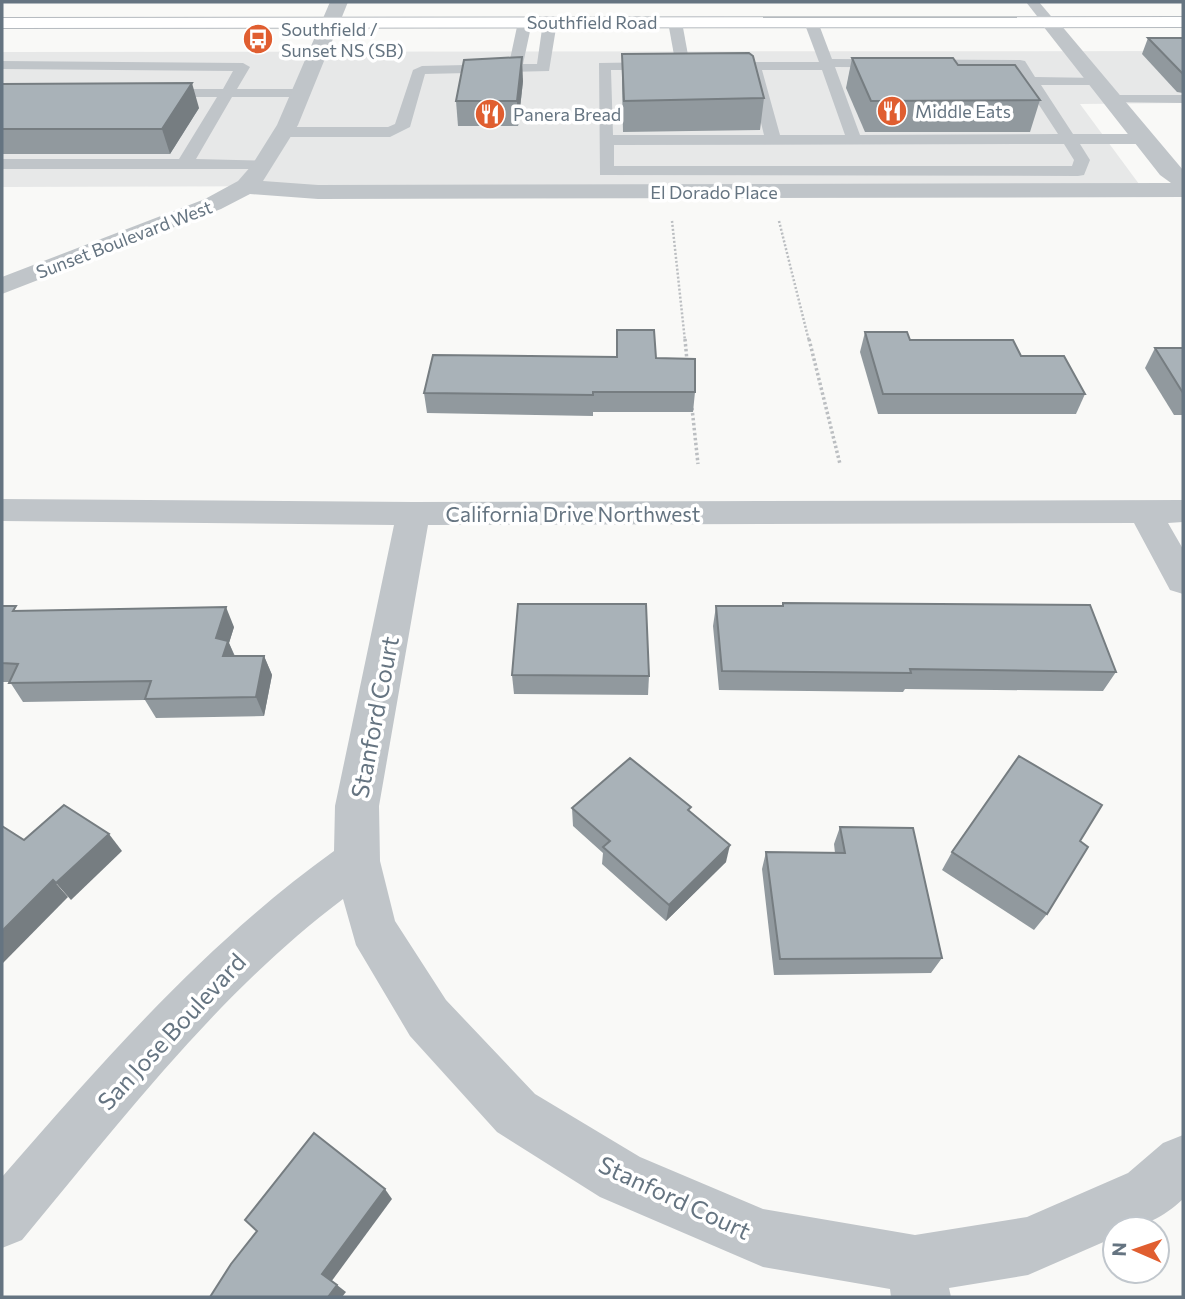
<svg xmlns="http://www.w3.org/2000/svg" width="1185" height="1299" font-family="Commissioner,sans-serif">
	<style>
		.built { fill: #e7e8e8 }
		.lines { fill: none; stroke-linecap: round; stroke-linejoin: round }
		.secondary-casing { stroke: #b5babf; stroke-width: 2 }
		.path-far1 { stroke: #bbbec1; stroke-width: 2.5; stroke-dasharray: 2 2; stroke-linecap: butt }
		.path { stroke: #bbbec1; stroke-width: 3.5; stroke-dasharray: 2.5 2.5; stroke-linecap: butt }
		.service { fill: #c0c5c9; fill-rule: evenodd }
		.minor { fill: #c0c5c9; fill-rule: evenodd }
		.secondary { fill: #fff; fill-rule: evenodd }
		.wall { fill: #91999e }
		.shaded-wall { fill: #767d81 }
		.building { fill: #a9b2b8; stroke: #767d81; stroke-width: 2 }
		.labels { text-anchor: middle; dominant-baseline: central; stroke-width: 7; stroke-linejoin: round; paint-order: stroke }
		.far-street-label { font-size: 18px; fill: #657481; stroke: #fff }
		.far-poi-label { font-size: 18px; fill: #657481; stroke: #fff; text-anchor: start }
		.street-label { font-size: 21px; fill: #657481; stroke: #fff }
		.near-street-label { font-size: 24px; fill: #657481; stroke: #fff }
	</style>
	<rect width="100%" height="100%" fill="#f9f9f7"/>
	<path class="built" d="M1183 51V103L1080 104 1139 184 2 187V52Z"/>
	<g class="lines">
		<g class="secondary-casing">
			<path id="secondary" d="M1183 17V27L2 28V18Z"/>
		</g>
		<g class="path-far1">
			<path d="M672 221 685 341"/>
			<path d="M779 221 809 341"/>
		</g>
		<g class="path">
			<path d="M685 339 687 361"/>
			<path d="M809 339 840 464"/>
			<path d="M692 408 698 464"/>
		</g>
		<g class="service">
			<path d="M1026 2H1039L1056 22 1054 25H1044Z"/>
			<path d="M525 18 532 22 523 64H537L543 22 550 18 557 22 549 71 425 74 410 127 390 137H281L273 132 281 127H388L395 124 413 70 422 66 509 64 518 22Z"/>
			<path d="M675 18 682 22 690 66 683 70 676 66 668 22Z"/>
			<path d="M811 18 818 22 832 59 1020 60 1025 61 1035 77 1100 78V84L1095 85H1041L1073 134H1143L1151 139 1143 144H1080L1090 160 1084 175 1078 176 600 175 599 63 660 62 667 66 660 70H611L613 135H764L748 70H718L711 66 718 62H819L804 22ZM835 67 1016 68 1021 77 1010 81 1026 85 1058 134 860 135ZM762 70H822L845 135H780ZM1064 144 1074 160 1072 166H614V145Z"/>
			<path d="M2 61 243 63 250 67 237 89H301L308 93 301 97H232L196 159 271 161 273 164 265 169H2V159H179L217 97H156L149 93 156 89H223L233 71 2 69Z"/>
			<path d="M1110 95H1183V103L1105 102V96Z"/>
		</g>
		<g class="minor">
			<path d="M330 2H348L298 125 263 181 318 185 1171 183 1160 175 1043 26 1040 22 1043 18H1055L1183 170V197L318 199 250 194 221 209 2 294V277L205 199 238 181 252 165 277 125Z"/>
			<path d="M2 499 413 502 1183 500V522L1168 523 1183 549V594L1170 590 1134 523 428 525 379 806 380 861 395 921 446 1000 535 1094 640 1157 763 1209 915 1235 1027 1217 1128 1173 1163 1143 1183 1135V1199C1164 1217 1141 1229 1115 1229V1237L1028 1275 949 1288 951 1297H891L890 1289 763 1267 600 1197 497 1132 410 1036 356 945 343 899C218 993 121 1121 22 1240L2 1248V1177C105 1059 206 943 334 851L335 806 394 525 2 521Z"/>
		</g>
		<use href="#secondary" class="secondary"/>
	</g>
	<g class="wall">
		<path d="M1148 38H1183V93L1177 92 1142 54Z"/>
		<path d="M622 54 764 98 760 130 623 132 622 84Z"/>
		<path d="M852 58 958 65 1040 100 1030 132H865L846 88Z"/>
		<path d="M523 81 518 126H458L456 101Z"/>
		<path d="M2 84 199 108 170 154H2Z"/>
		<path d="M617 330 656 358 695 392 693 412H593V416L427 413 424 393 616 357Z"/>
		<path d="M865 332 1021 356 1085 394 1076 414H878L860 352Z"/>
		<path d="M1155 348H1183V415H1174L1145 368Z"/>
		<path d="M783 603 1116 672 1103 691 905 689 903 692 719 690 713 626 716 606H782Z"/>
		<path d="M2 606 18 611 234 627 229 643 235 656H264L272 675 264 716 156 718 145 700 23 702 10 682H2Z"/>
		<path d="M512 675 649 676 648 695 514 694Z"/>
		<path d="M572 808 690 813 726 862 666 921 602 864 603 853 573 826Z"/>
		<path d="M840 827 942 958 931 973 774 975 762 869 766 852 835 853 834 844Z"/>
		<path d="M1080 841 1047 914 1034 930 942 870 952 852Z"/>
	</g>
	<g class="shaded-wall">
		<path d="M522 57 523 81 518 126 517 101Z"/>
		<path d="M192 83 199 108 170 154 162 129Z"/>
		<path d="M226 607 234 627 229 643 236 660 232 676 216 638Z"/>
		<path d="M264 656 272 675 264 716 256 697Z"/>
		<path d="M109 834 122 851 71 900 56 883Z"/>
		<path d="M730 845 726 862 666 921 669 905Z"/>
		<path d="M53 880 68 897 2 964V931Z"/>
		<path d="M385 1189 392 1199 331 1282 322 1274Z"/>
		<path d="M337 1285 346 1292 342 1297H328Z"/>
	</g>
	<g class="building">
		<path d="M1148 38H1183V74Z"/>
		<path d="M749 53 753 56 764 98 624 101 622 54Z"/>
		<path d="M522 57 517 101H456L464 60Z"/>
		<path d="M852 58H953L958 65H1015L1040 100 871 101Z"/>
		<path d="M192 83 162 129H2V84Z"/>
		<path d="M617 330H654L656 358 695 359V392H593V395L424 393 433 355 617 357Z"/>
		<path d="M865 332H907L910 340H1013L1021 356H1064L1085 394H883Z"/>
		<path d="M1155 348H1183V393Z"/>
		<path d="M783 603 1090 605 1116 672 910 669 911 673 722 671 716 606H783Z"/>
		<path d="M518 604H646L649 676 512 675Z"/>
		<path d="M2 606H16L13 611 226 607 216 638 228 641 223 656H264L256 697 145 699 151 681 9 683 18 664 2 663Z"/>
		<path d="M1019 756 1102 805 1080 841 1088 847 1047 914 952 852Z"/>
		<path d="M630 758 691 807 688 810 730 845 669 905 603 847 610 841 572 808Z"/>
		<path d="M64 805 109 834 56 883 53 880 2 931V826L24 840Z"/>
		<path d="M840 827 913 828 942 958 780 959 766 852 845 853Z"/>
		<path d="M314 1133 385 1189 322 1274 337 1285 328 1297H210L231 1264 257 1231 245 1220Z"/>
	</g>
	<defs>
		<g id="bus-disc" transform="scale(1.575)"><circle r="9.5" fill="#e05e30" stroke="#fff"/><path d="M-5-6H5V4H4V6H2V4H-2V6H-4V4H-5ZM-3.5-4V0h7V-4ZM-3.5 1.2v1.5H-2V1.2ZM2 1.2v1.5H3.5V1.2Z" fill="#fff"/></g>
		<g id="restaurant-disc" transform="scale(1.575)"><circle r="9.5" fill="#e05e30" stroke="#fff"/><path d="M-5-6h1v4h1v-4h1v4h1v-4h1v5L-1.5 .5V6h-2V.5L-5-1ZM5-6V6H3V1.5H1.5Q1.5-4 5-6Z" fill="#fff"/></g>
	</defs>
	<g fill-rule="evenodd">
		<use href="#bus-disc" x="258" y="39"/>
		<use href="#restaurant-disc" x="892" y="111"/>
		<use href="#restaurant-disc" x="490" y="114"/>
	</g>
	<g class="labels">
		<g class="far-street-label">
			<text x="592" y="22">Southfield Road</text>
			<text x="714" y="192">El Dorado Place</text>
			<text transform="translate(124 239) rotate(-21)">Sunset Boulevard West</text>
		</g>
		<g class="far-poi-label">
			<text x="281" y="29">Southfield /<tspan x="281" dy="21">Sunset NS (SB)</tspan></text>
			<text x="915" y="111">Middle Eats</text>
			<text x="513" y="114">Panera Bread</text>
		</g>
		<g class="street-label">
			<text x="573" y="513">California Drive Northwest</text>
		</g>
		<g class="near-street-label">
			<text transform="translate(374 717) rotate(-79)">Stanford Court</text>
			<text transform="translate(171 1031) rotate(-47)">San Jose Boulevard</text>
			<text transform="translate(675 1197) rotate(25)">Stanford Court</text>
		</g>
	</g>
	<rect width="1185" height="1299" fill="none" stroke="#657481" stroke-width="7"/>
	<g transform="translate(1136 1250) rotate(272)"><circle r="33" fill="#ffffff" stroke="#c1c7cd" stroke-width="2"/>
	<path d="M0-5L12 26L0 18L-12 26Z" fill="#e05e30"/>
	<text y="-10" font-size="19" font-weight="bold" text-anchor="middle" fill="#657481">N</text>
	</g>
</svg>
